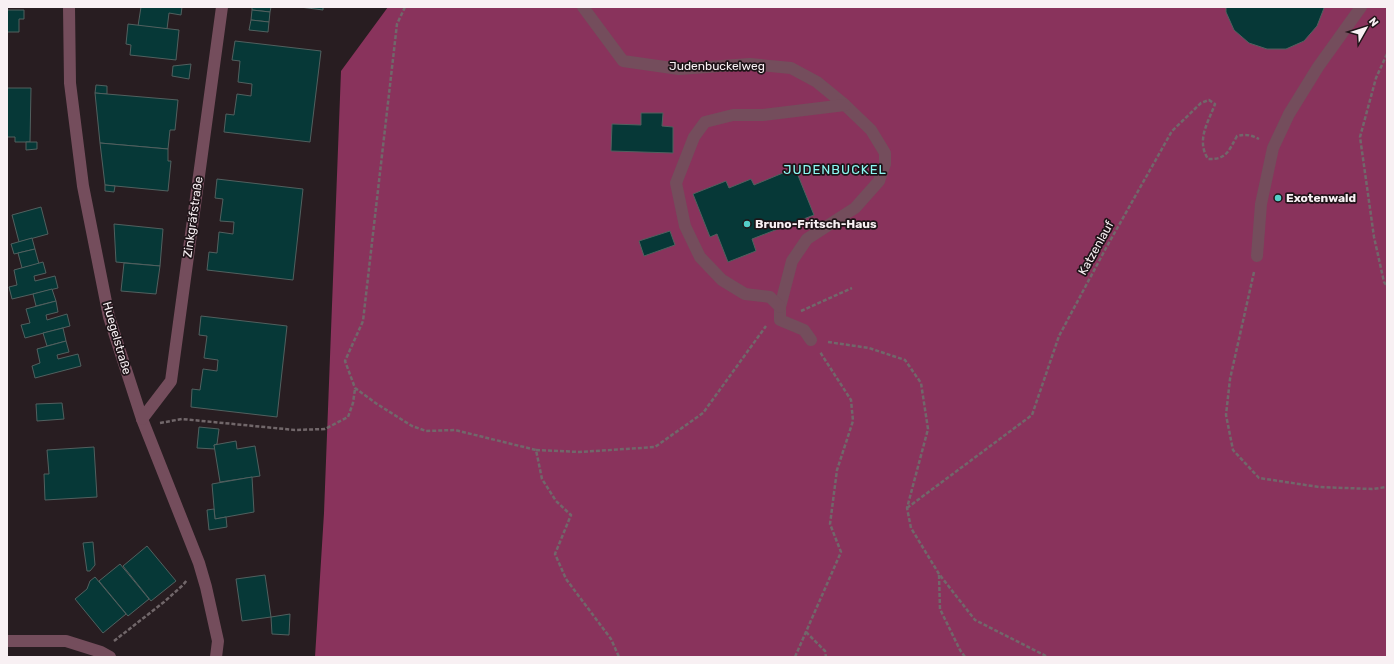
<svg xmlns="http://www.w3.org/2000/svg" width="1394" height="664" font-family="Rubik,sans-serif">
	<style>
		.forest { fill: #89335c }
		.building { fill: #063837; stroke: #51605f }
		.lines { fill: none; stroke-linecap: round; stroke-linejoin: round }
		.path { stroke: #71676a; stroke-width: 2.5; stroke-dasharray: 4 2; stroke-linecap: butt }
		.minor { stroke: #744d5c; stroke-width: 12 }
		.poi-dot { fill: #54cdc8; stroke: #1e1418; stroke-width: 1.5 }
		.labels { text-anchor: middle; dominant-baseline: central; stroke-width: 3.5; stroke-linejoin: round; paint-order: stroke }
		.street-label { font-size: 12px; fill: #f8f0f3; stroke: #1e1418 }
		.poi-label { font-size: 12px; font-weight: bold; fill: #f8f0f3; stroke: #1e1418; text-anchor: start }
		.neighbourhood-label { font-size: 13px; letter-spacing: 1px; fill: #8cf8f2; stroke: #1e1418 }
	</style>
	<rect width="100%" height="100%" fill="#281d21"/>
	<path class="forest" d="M388 7H1387V657H315L324 513 341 71Z"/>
	<g class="building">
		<path d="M141 7H182L181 15 169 13 167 29 138 26Z"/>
		<path d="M252 7H271L270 12 252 10Z"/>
		<path d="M300 7H323V10Z"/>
		<path d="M1226 7H1324V8L1317 26 1304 41 1286 49H1267L1249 43 1234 30 1226 12Z"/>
		<path d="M7 10H24V19H19V32H7Z"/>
		<path d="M252 10 270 12 269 22 251 20Z"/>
		<path d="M251 20 269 22 268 32 249 30Z"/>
		<path d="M128 24 179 30 176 60 130 55 131 45 126 44Z"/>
		<path d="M235 41 321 51 310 142 224 132 226 114 234 115 237 94 251 96 252 84 238 82 240 61 232 60Z"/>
		<path d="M191 64 189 79 172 76 173 66Z"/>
		<path d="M96 85 107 86V94L95 93Z"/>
		<path d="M7 88H31L30 142H15V137H7Z"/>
		<path d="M95 93 178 100 175 130H170L168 149 100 143Z"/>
		<path d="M641 113H663L662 126 673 127V153L611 151 612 124 641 125Z"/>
		<path d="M26 142H37V149L26 150Z"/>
		<path d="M100 143 168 149V161H171L168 191 105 185Z"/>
		<path d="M795 168 814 215 752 239 756 251 728 262 717 234 710 237 693 194 726 181 729 188 751 179 754 185Z"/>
		<path d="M217 179 303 189 293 280 207 270 209 252 217 253 219 232 233 234 234 222 220 221 223 199 215 198Z"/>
		<path d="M105 185 115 186 114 192 105 191Z"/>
		<path d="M41 207 48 234 19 242 12 215Z"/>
		<path d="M114 224 163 229 160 266 116 262Z"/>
		<path d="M670 231 675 245 644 256 639 241Z"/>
		<path d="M32 238 35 249 14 254 11 244Z"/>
		<path d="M35 249 39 264 22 268 18 253Z"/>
		<path d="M43 262 46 273 34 276 35 281 55 276 58 288 12 299 9 287 17 285 14 270Z"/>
		<path d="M124 263 160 266 156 294 121 291Z"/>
		<path d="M52 289 56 301 36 306 33 294Z"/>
		<path d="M56 301 58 312 46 315 47 320 67 314 70 326 25 338 21 325 30 323 26 309Z"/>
		<path d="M201 316 287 326 277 417 191 407 192 389 200 390 203 369 217 371 218 360 204 358 207 336 199 335Z"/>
		<path d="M63 328 66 341 47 346 43 333Z"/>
		<path d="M66 341 69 352 57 355 58 359 78 354 81 366 35 378 32 366 40 363 37 349Z"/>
		<path d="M62 403 64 419 37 421 36 404Z"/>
		<path d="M199 427 219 429 217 444 214 445 215 449 197 448Z"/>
		<path d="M236 441 237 449 255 446 260 476 220 482 214 445Z"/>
		<path d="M94 447 97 497 45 500 44 474H49L47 450Z"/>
		<path d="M252 477 254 512 215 519 212 484Z"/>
		<path d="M214 509 215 519 226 517 227 527 209 530 207 510Z"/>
		<path d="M93 542 95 565 90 571H87L83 543Z"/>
		<path d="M147 546 176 581 151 601 123 566Z"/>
		<path d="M120 564 149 599 128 616 99 581Z"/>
		<path d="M265 575 271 617 242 621 236 579Z"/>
		<path d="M95 577 126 614 103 633 75 599 87 589 90 581Z"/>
		<path d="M290 614 289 635 272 634 271 617Z"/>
	</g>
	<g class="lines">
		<g class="path">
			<path d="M405 7 397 24 363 321 345 361 355 388 377 404 412 426 426 431 455 430 536 450 542 479 556 501 571 515 555 554 566 579 611 639 619 657"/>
			<path d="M1387 54 1376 78 1360 137 1374 237 1384 282 1387 286"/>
			<path d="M1254 272 1230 379 1226 415 1233 450 1259 478 1319 487 1372 489 1387 487"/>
			<path d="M801 311 852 288"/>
			<path d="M828 342 869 348 905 360 921 383 928 429 907 508 911 528 939 574 975 620 1048 657"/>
			<path d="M160 423 182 419 295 430 325 429 348 417 353 403 355 389"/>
			<path d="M536 450 580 452 655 447 703 413 766 326"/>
			<path d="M907 508 1032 415 1059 336 1106 248 1172 131 1201 103 1209 100 1215 104C1208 123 1196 140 1208 159 1227 160 1229 150 1237 136 1246 134 1251 135 1259 139"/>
			<path d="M939 575 940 609 960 650 965 657"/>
			<path d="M806 632 825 651 826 657"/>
			<path d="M114 641 164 602 183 585 187 580"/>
			<path d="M795 657 841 552 830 524 837 470 853 421 851 400 820 352"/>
		</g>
		<g class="minor">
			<path d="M69 7 70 83 83 186 109 317 142 419 199 563 206 587 218 641 216 657"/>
			<path d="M583 7 623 61 679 69 750 64 791 68 817 82 845 105 871 130 885 153V164L879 181 855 208 807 239 792 261 780 307V320L804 330 811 340"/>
			<path d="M1257 256 1261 204 1273 148 1289 114 1318 67 1361 7"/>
			<path d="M780 307 770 297 745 294 722 280 700 257 685 226 676 183 694 137 705 122 733 115H763L845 105"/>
			<path d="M142 419 171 381 222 7"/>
			<path d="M7 641H66L101 652 110 657"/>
		</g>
	</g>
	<g class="poi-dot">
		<circle cx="1278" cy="198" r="4"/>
		<circle cx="747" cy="224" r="4"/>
	</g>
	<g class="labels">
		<g class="street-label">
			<text x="717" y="66">Judenbuckelweg</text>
			<text transform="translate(193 217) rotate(-82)">Zinkgräfstraße</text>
			<text transform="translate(1096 248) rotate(-61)">Katzenlauf</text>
			<text transform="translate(117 338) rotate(74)">Huegelstraße</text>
		</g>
		<g class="poi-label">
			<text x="1286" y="198">Exotenwald</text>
			<text x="755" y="224">Bruno-Fritsch-Haus</text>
		</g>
		<g class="neighbourhood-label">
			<text x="835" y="169">JUDENBUCKEL</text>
		</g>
	</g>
	<rect width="1394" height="664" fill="none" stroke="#f8f0f3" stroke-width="16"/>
	<g transform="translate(1366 28) rotate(51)" stroke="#1e1418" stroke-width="3" paint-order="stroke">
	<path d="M0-3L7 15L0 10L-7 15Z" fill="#f8f0f3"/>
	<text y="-6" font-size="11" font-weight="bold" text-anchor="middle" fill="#f8f0f3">N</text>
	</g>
</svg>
